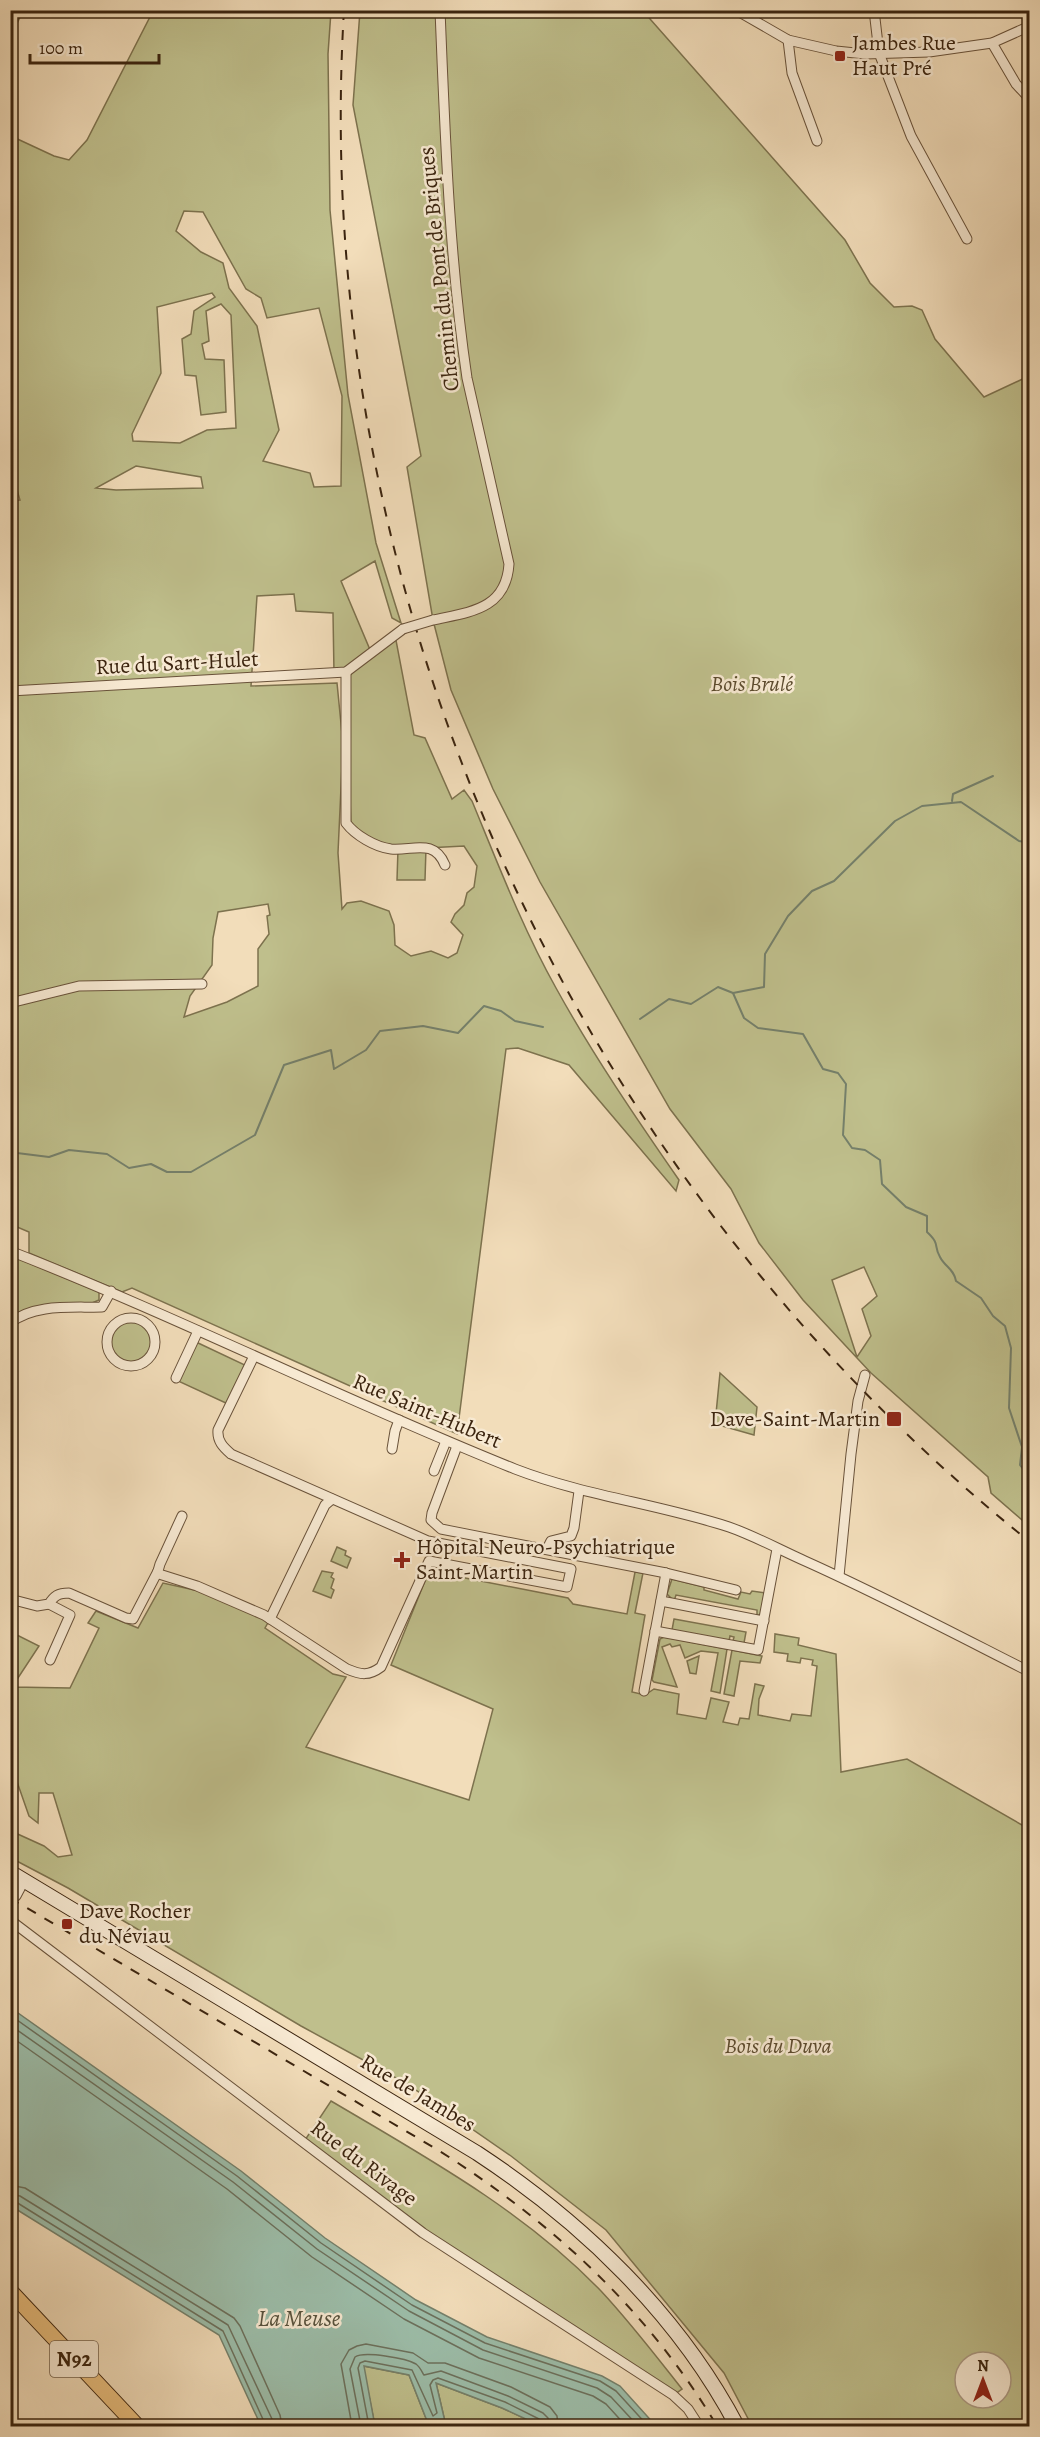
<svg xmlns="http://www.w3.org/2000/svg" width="1040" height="2437" font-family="Alegreya,serif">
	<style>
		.green { fill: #bfbf8c; stroke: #7d724e; stroke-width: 1.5; fill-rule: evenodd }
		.water { fill: #9cbda9; stroke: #75806b; stroke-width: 1.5 }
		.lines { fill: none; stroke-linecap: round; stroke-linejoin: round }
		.shore { stroke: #6c705c; stroke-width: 1.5 }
		.stream { stroke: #75806b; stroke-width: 2 }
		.minor-tunnel { stroke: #cdb898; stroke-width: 9; stroke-dasharray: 9 4.5; stroke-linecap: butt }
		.minor-casing { stroke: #69523a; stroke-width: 11 }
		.secondary-casing { stroke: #3b240f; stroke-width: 16 }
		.primary-casing { stroke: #3b240f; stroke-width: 17 }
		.minor { stroke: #f7e9d2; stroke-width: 9 }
		.secondary { stroke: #f7e9d2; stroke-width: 14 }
		.primary { stroke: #e9be7d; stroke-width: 15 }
		.rail { stroke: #3b240f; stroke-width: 2; stroke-dasharray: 10 10; stroke-linecap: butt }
		.minor-bridge-casing { stroke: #69523a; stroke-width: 11; stroke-linecap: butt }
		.minor-bridge { stroke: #f7e9d2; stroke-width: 9 }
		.poi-dot { fill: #8f2418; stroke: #f7e9d2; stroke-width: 2 }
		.labels { text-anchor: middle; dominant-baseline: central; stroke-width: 5; stroke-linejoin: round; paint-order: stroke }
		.shield { fill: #f7e9d2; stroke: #735f4a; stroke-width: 1.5 }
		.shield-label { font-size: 21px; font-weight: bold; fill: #3b240f }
		.poi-label { font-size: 22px; fill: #3b240f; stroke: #f7e9d2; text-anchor: start }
		.street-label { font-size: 22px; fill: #3b240f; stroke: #f7e9d2 }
		.park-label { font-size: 22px; font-style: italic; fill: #5c4b2e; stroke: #f7e9d2 }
		.water-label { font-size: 24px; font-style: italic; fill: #58523d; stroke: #f7e9d2 }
	</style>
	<rect width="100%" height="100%" fill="#f2ddba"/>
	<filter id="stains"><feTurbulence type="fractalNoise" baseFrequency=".00333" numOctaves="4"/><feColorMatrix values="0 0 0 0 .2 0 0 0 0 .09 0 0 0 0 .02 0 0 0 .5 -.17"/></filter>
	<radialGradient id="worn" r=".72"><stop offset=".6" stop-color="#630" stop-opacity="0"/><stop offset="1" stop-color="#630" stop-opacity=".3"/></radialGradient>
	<g class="green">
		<path d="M11 10 23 11 11 36 10 11Z"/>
		<path d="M153 11H331L328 54 330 210 348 395 376 543 401 623 392 618 375 561 341 581 371 652 395 635 414 735 425 738 452 799 464 790 472 801C498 864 523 929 556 988 593 1055 636 1118 679 1180L676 1191 569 1065 518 1048 506 1049 457 1434 132 1288 122 1292 29 1253V1232L10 1224V974L15 954 12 914V841L11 842 10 501 20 500 14 480 10 481 11 136 54 156 69 160 87 140ZM184 211 203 212 246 289 261 298 267 318 319 308 342 396 341 486 314 487 310 473 263 461 279 430 257 326 229 288 223 263 201 252 176 231ZM212 293 215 297 194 311 191 334 182 339 185 375 196 376 201 415 226 412 224 360 205 359 202 344 209 341 206 311 221 304 231 315 236 428 207 430 180 443 133 441 132 434 161 373 157 307ZM136 466 201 477 203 488 116 490 96 488ZM294 594 296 611 333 613 334 673H346L351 829 389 849H398L397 880H425L426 848 464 846 477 866 474 887 467 893 464 905 455 914 451 922 463 935 457 953 448 958 431 951 411 956 395 945 394 925 389 911 361 901 347 903 342 909 338 853 343 744 337 683 251 686 257 596ZM268 904 270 915 267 916 269 934 258 949V986L227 1002 184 1017 190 996 212 965 213 938 218 912Z"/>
		<path d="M360 11H643L845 240 870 283 894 307 912 306 922 310 935 339 984 397 1029 376V1526L991 1493 988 1477 871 1373 803 1300 759 1243 731 1189 670 1109 540 882 493 789 451 690 433 620 407 467 421 456 353 105ZM864 1267 877 1296 862 1309 871 1336 857 1357 832 1280Z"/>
		<path d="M10 1255 99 1292V1300L92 1303 29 1310 11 1317Z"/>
		<circle cx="131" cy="1342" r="20"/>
		<path d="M196 1342 247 1366 228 1404 178 1381Z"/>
		<path d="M720 1373 757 1407 754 1435 715 1424Z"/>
		<path d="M337 1547 346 1551 345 1555 351 1558 347 1568 331 1561Z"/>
		<path d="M322 1571 333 1573 331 1577 334 1579 331 1588 334 1590 331 1598 313 1591Z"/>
		<path d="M429 1571 568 1598 573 1604 627 1614 635 1572 643 1573 635 1613 645 1615 632 1692 645 1695 654 1689 679 1694 677 1714 706 1719 711 1698 729 1702 723 1722 738 1725 740 1718 749 1719 755 1684 764 1686 759 1699 758 1715 790 1721 792 1714 811 1716 817 1666 812 1665 813 1660 801 1658 800 1663 787 1661 788 1654 774 1652 775 1634 799 1638 798 1645 836 1654 841 1772 907 1759 1029 1829V2426H752L724 2373 606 2230 511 2156 407 2084 301 2026 68 1888 11 1858V1831L44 1846 58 1857 72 1855 53 1793H39L38 1823 29 1816 15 1776 11 1782V1632L39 1646 12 1687 70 1688 99 1628 88 1623 96 1611 138 1628 163 1583 199 1591 269 1621 265 1628 333 1674 346 1677 306 1747 469 1800 493 1709 391 1665ZM965 2362H1001V2398H965Z"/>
		<path d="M672 1579 704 1587V1590L738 1599 741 1592 750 1594 752 1591 765 1593 761 1614 757 1616V1610L676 1595 674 1601 667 1594Z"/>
		<path d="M674 1619 746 1632 744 1643 733 1641 734 1637 730 1636 729 1641 672 1630Z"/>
		<path d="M664 1637 727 1649 720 1693 711 1691 718 1653 701 1651 685 1658 680 1645 672 1647 670 1644 662 1647 677 1687 654 1682 652 1680 660 1639Z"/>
		<path d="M732 1650 762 1656 760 1663 740 1661 734 1696 724 1694Z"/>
		<path d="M699 1656 696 1674 690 1673 687 1661Z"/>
		<path d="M331 2101C426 2157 524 2211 601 2291 630 2322 656 2356 682 2389L671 2397 301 2146Z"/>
		<path d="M363 2366 409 2375 429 2426H375Z"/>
		<path d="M436 2383 502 2408 541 2426H446Z"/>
	</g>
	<path class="water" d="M11 2008 241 2171 325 2238 416 2300 487 2337 602 2376 620 2386 656 2426H541L502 2408 436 2383 446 2426H429L409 2375 364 2366 375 2426H261L219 2335 11 2206Z"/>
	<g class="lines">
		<g class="shore">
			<path d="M10 2015 237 2176 321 2243 412 2305 485 2343 600 2381 616 2391 648 2426"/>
			<path d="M10 2025 233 2182 317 2249 409 2311 483 2350 597 2388 611 2397 638 2426"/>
			<path d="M10 2036 227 2189 312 2257 404 2319 479 2358 593 2396 606 2404 626 2426"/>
			<path d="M10 2185 25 2188 234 2318 240 2326 280 2415 282 2426"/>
			<path d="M10 2194 20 2196 228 2325 272 2419 273 2426"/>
			<path d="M10 2201 16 2202 223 2331 266 2426"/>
			<path d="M352 2426 341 2364 349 2350 357 2346 366 2344 413 2353 428 2363H445L511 2387 550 2407 557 2416 558 2426"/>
			<path d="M361 2426 350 2369 355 2357C364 2351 406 2358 416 2364 420 2367 422 2372 424 2375L441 2371 508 2396 543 2413 548 2418 549 2426"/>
			<path d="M369 2426 358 2368 360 2363 365 2361 412 2370 433 2416 437 2413 430 2385 433 2380 438 2378 505 2402 539 2419 542 2426"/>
		</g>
		<g class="stream">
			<path d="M952 801 953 794 993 776"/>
			<path d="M733 993 764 987 765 954 788 916 812 891 834 881 895 821 922 806 961 802 1019 841 1030 843"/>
			<path d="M640 1019 669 999 691 1004 718 987 733 993 744 1018 758 1028 803 1034 823 1069 838 1073 846 1084 843 1135 852 1148 865 1150 880 1160 882 1184 906 1207 927 1216V1232C941 1245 933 1245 940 1257 945 1267 954 1269 956 1281L981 1298 993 1316 1005 1326 1011 1348 1009 1408 1022 1447 1020 1465 1030 1478"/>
			<path d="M10 1150 17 1153 49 1157 69 1150 107 1154 129 1168 151 1164 167 1172H191L255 1135 284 1065 331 1050 334 1069 366 1050 380 1031 423 1026 458 1033 484 1006 501 1011 515 1021 543 1027"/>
		</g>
		<path class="minor-tunnel" d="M10 1906 16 1896"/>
		<g class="minor-casing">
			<g id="minor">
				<path d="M736 10 788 40 836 51 865 54 929 52 992 43 1030 26"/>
				<path d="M874 10 879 53 911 136 967 239"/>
				<path d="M788 40 792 73 817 141"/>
				<path d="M992 43 1016 84 1030 99"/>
				<path d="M433 620C469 612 506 610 509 564L467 378C449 256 445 133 440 10"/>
				<path d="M346 672V823C355 835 375 847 391 849 413 851 434 838 445 865"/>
				<path d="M10 691 346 672 403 629"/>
				<path d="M10 1003 79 986 202 984"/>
				<path d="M10 1251C181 1318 345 1401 515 1469 585 1496 658 1504 729 1527 755 1536 780 1550 805 1561 881 1595 955 1634 1030 1672"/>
				<circle cx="131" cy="1342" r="24"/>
				<path d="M10 1323C35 1303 73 1308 102 1307L111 1291"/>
				<path d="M176 1378 198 1331"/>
				<path d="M457 1446 432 1513 431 1520 441 1529 666 1573 736 1590"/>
				<path d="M392 1449 395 1431 399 1420"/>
				<path d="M434 1471 446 1441"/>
				<path d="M182 1516 160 1564 158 1571 159 1574 197 1586 264 1615 347 1669C361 1675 369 1676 381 1667L429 1561 567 1587 571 1569 428 1541 231 1454C223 1447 217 1441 218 1430L254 1356"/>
				<path d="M547 1549 551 1541 571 1536 574 1528 579 1491"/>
				<path d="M839 1576 851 1454 858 1401 865 1375"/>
				<path d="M10 1599 37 1606 49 1604C54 1596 58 1593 69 1593L126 1618 133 1619 158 1571"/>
				<path d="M661 1601 764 1621"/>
				<path d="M49 1604 70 1615 50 1660"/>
				<path d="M270 1619 325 1505 332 1499"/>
				<path d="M655 1631 758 1650 777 1549"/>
				<path d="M644 1691 666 1573"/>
				<path d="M16 1896 24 1881"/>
				<path d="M10 1920 423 2233 673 2395 688 2409 699 2426"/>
			</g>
		</g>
		<g class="secondary-casing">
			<path id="secondary" d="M10 1872 477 2153C582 2222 678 2314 737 2426"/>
		</g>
		<g class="primary-casing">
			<path id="primary" d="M10 2291 137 2426"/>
		</g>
		<use href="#minor" class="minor"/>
		<use href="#secondary" class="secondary"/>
		<use href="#primary" class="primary"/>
		<g class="rail">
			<path d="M344 10C308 597 572 1176 1030 1542"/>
			<path d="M10 1898 438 2150C553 2223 647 2309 717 2426"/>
		</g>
		<g class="minor-bridge-casing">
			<path id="minor-bridge" d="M403 629 433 620"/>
		</g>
		<use href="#minor-bridge" class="minor-bridge"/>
	</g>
	<g class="poi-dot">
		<rect x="834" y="50" width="12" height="12" rx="3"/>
		<rect x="886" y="1411" width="16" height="16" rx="3"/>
		<path d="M399 1551h6v6h6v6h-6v6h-6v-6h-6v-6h6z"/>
		<rect x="61" y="1918" width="12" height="12" rx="3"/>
	</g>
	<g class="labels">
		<rect class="shield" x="50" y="2341" width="48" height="36" rx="4.5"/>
		<g class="shield-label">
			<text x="74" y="2359">N92</text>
		</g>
		<g class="poi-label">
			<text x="852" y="43">Jambes Rue<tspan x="852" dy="25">Haut Pré</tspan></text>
			<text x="880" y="1419" text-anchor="end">Dave-Saint-Martin</text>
			<text x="416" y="1547">Hôpital Neuro-Psychiatrique<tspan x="416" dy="25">Saint-Martin</tspan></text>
			<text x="79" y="1911">Dave Rocher<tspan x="79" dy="25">du Néviau</tspan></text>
		</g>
		<g class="street-label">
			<text transform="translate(439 269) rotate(-96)">Chemin du Pont de Briques</text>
			<text transform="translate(177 663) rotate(-3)">Rue du Sart-Hulet</text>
			<text transform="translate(427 1411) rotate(23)">Rue Saint-Hubert</text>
			<text transform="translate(418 2093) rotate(31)">Rue de Jambes</text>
			<text transform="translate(364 2163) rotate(37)">Rue du Rivage</text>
		</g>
		<g class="park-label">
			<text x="752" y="684">Bois Brulé</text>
			<text x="778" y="2046">Bois du Duva</text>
		</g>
		<g class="water-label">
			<text x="299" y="2318">La Meuse</text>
		</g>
	</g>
	<rect width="1040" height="2437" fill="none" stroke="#f2ddba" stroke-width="36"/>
	<rect x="12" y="12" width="1016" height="2413" fill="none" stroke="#3b240f" stroke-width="3"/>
	<rect x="18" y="18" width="1004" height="2401" fill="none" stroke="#3b240f" stroke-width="1.5"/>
	<g transform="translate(983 2380)"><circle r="28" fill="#f7e9d2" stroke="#ac9a84" stroke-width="1.5"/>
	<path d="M0-4.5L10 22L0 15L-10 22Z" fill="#8f2418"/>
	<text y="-9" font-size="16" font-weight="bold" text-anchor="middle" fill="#3b240f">N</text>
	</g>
	<path d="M30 54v9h129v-9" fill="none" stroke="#3b240f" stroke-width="3"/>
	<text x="39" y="54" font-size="18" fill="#3b240f" stroke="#f7e9d2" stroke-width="4.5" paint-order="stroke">100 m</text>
	<rect width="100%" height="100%" filter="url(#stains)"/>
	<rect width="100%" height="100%" fill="url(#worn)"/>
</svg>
